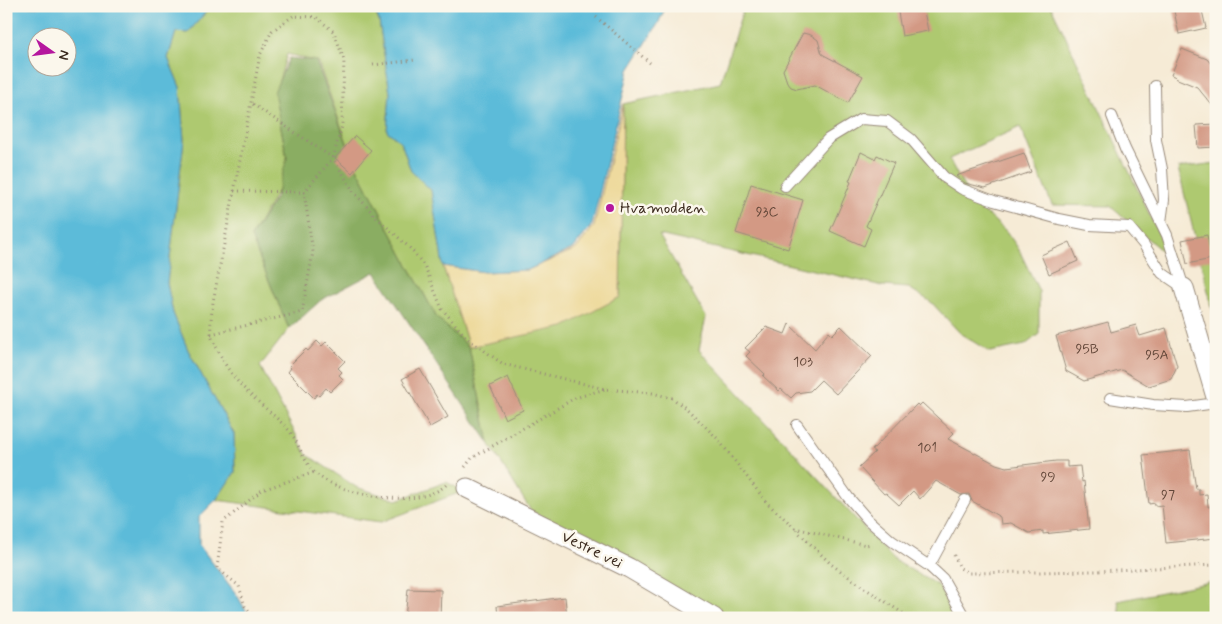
<svg xmlns="http://www.w3.org/2000/svg" width="1222" height="624" font-family="Mynerve,sans-serif">
	<style>
		.green { fill: #aec96f; stroke: #747a46 }
		.forest { fill: #8aad62; stroke: #626c40 }
		.sand { fill: #eeda9e; stroke: #94825e }
		.water { fill: #5bbbd9; stroke: #4b727c; fill-rule: evenodd }
		.building { fill: #d39984 }
		.lines { fill: none; stroke-linecap: round; stroke-linejoin: round }
		.lane-casing { stroke: #988a7a; stroke-width: 12 }
		.street-casing { stroke: #988a7a; stroke-width: 21 }
		.path { stroke: #988a7a; stroke-width: 3; stroke-dasharray: 1 4; stroke-linecap: butt }
		.lane { stroke: #fff; stroke-width: 10 }
		.street { stroke: #fff; stroke-width: 19 }
		.poi-dot { fill: #b5179e; stroke: #fbf7ec; stroke-width: 2 }
		.labels { text-anchor: middle; dominant-baseline: central; stroke-width: 5; stroke-linejoin: round; paint-order: stroke }
		.number-label { font-size: 14px; fill: #614638 }
		.poi-label { font-size: 16px; fill: #3b2a1e; stroke: #fbf7ec; text-anchor: start }
		.street-label { font-size: 16px; fill: #3b2a1e; stroke: #fbf7ec }
	</style>
	<rect width="100%" height="100%" fill="#fbf7ec"/>
	<filter id="ink" filterUnits="userSpaceOnUse"><feTurbulence type="fractalNoise" baseFrequency=".02" numOctaves="2"/><feDisplacementMap in="SourceGraphic" scale="10" xChannelSelector="R" yChannelSelector="G"/><feConvolveMatrix kernelMatrix="1 2 1 2 8 2 1 2 1" color-interpolation-filters="sRGB"/></filter>
	<filter id="wash" filterUnits="userSpaceOnUse"><feTurbulence type="fractalNoise" baseFrequency=".0096" numOctaves="4" result="noise"/><feDisplacementMap in="SourceGraphic" scale="20" xChannelSelector="R" yChannelSelector="G"/><feGaussianBlur stdDeviation="1.12" result="paint"/><feColorMatrix in="noise" values="0 0 0 0 0 0 0 0 0 0 0 0 0 0 0 0 0 1.4 0 .05"/><feComposite in="paint" operator="in"/></filter>
	<g filter="url(#wash)">
		<rect width="100%" height="100%" fill="#f6ebd6"/>
		<g class="green">
			<path d="M211 6H373L379 21 390 93 387 131 401 142 411 171 431 189 443 266 469 347 503 339 620 297 623 104 720 83 744 6H1051L1170 258 1110 206 1052 205 1020 127 949 159 971 200 1006 231 1018 248 1039 291V334L1025 345 990 352 961 334 931 302 909 288 883 286 659 235 706 317 699 350 894 560 939 586 955 618H732L531 511 489 443 469 347 437 318 407 263 354 162 318 62 287 54 275 94 289 171 251 237 289 329 260 366 306 454 356 487 397 500 446 482 464 491 381 522 216 500 235 472 234 434 188 350 173 313 167 283 184 140 180 87 168 58 176 32 188 33Z"/>
			<path d="M1216 163V324L1178 168Z"/>
			<path d="M1216 581V618H1121L1118 601Z"/>
		</g>
		<path class="forest" d="M289 58 316 61 354 162 407 263 437 318 469 347 489 443 375 272 321 300 289 329 251 237 276 197 287 158 274 92Z"/>
		<path class="sand" d="M623 104 620 297 564 327 469 347 443 266 484 272 528 270 576 249 594 226Z"/>
		<g class="water">
			<path d="M6 6H211L188 33 176 32 168 58 180 87 184 140 167 283 173 313 188 350 234 434 235 472 216 500 199 517V545L237 595 250 618H6ZM38 38H68V68H38Z"/>
			<path d="M373 6H666L658 24 629 70 592 225 574 248 528 270 484 272 443 266 431 190 411 171 401 142 387 131 390 93 379 21Z"/>
		</g>
		<g id="blocks">
			<g class="building">
				<path d="M897 6H923L928 31 902 36Z"/>
				<path d="M1194 6H1201L1206 28 1179 34 1174 11Z"/>
				<path d="M803 33 811 35 818 40 822 54 863 76 848 103 815 85 797 89 791 87 787 82 783 70Z"/>
				<path d="M1182 49 1207 59 1216 70V110L1197 87 1175 78 1176 77 1171 75Z"/>
				<path d="M1216 124V147L1198 148 1196 125Z"/>
				<path d="M355 136 371 150 352 173 335 158Z"/>
				<path d="M861 152 875 159 877 155 894 163 866 226 871 229 864 246 830 231 851 182 849 181Z"/>
				<path d="M1024 153 1031 172 1002 182 985 188 965 183 956 176Z"/>
				<path d="M751 184 803 200 788 249 736 233Z"/>
				<path d="M1207 235 1212 259 1187 264 1182 240Z"/>
				<path d="M1070 242 1078 261 1049 274 1041 255Z"/>
				<path d="M1108 322 1111 332 1136 325 1140 336 1166 328 1177 366 1171 379 1149 386 1122 370 1084 381 1066 371 1056 336Z"/>
				<path d="M789 324 815 349 829 332 832 335 841 326 872 356 836 394 821 380 810 391 796 393 791 398 781 389 779 391 763 376 765 374 746 356 750 352 745 348 766 327 785 334Z"/>
				<path d="M317 341 322 346 326 342 345 361 338 368 342 372 339 375 343 379 330 392 326 388 319 396 317 394 314 398 288 372 291 368 289 366 306 349 308 351Z"/>
				<path d="M420 369 448 417 430 427 402 379Z"/>
				<path d="M508 377 523 410 505 419 490 386Z"/>
				<path d="M922 403 954 433 948 439 996 464 1006 467 1056 461H1067V467L1080 466 1082 482 1084 481 1089 529 1043 534V531L1029 533 1011 523 1001 524 1000 517 972 501 969 494 961 495 936 481 920 499 913 491 899 505 886 493 884 494 859 467 875 452 872 450 917 404 919 406Z"/>
				<path d="M1190 450 1196 489H1199V495L1207 494 1208 507 1216 506V538L1166 543 1162 505 1155 506V503L1149 504 1143 455Z"/>
				<path d="M408 589 441 590 440 618H405Z"/>
				<path d="M565 597 567 618H498L497 606Z"/>
			</g>
		</g>
	</g>
	<g filter="url(#ink)">
		<use href="#blocks" fill-opacity="0" stroke="#988a7a" stroke-width="1"/>
		<g class="lines">
			<g class="lane-casing">
				<g id="lane">
					<path d="M1155 86 1156 140 1162 169 1164 200 1161 222"/>
					<path d="M1112 116 1125 149 1167 235 1184 288"/>
					<path d="M785 186 828 139 861 119 887 121 911 139 944 177 962 189 994 201 1059 219 1089 225 1129 227 1144 245 1162 273 1184 288"/>
					<path d="M1110 398 1153 405 1187 407 1216 403"/>
					<path d="M797 425 848 497 868 520 892 541 929 566 943 579 965 618"/>
					<path d="M929 566 965 500"/>
				</g>
			</g>
			<g class="street-casing">
				<g id="street">
					<path d="M1184 288 1216 397"/>
					<path d="M467 488 629 568 714 618"/>
				</g>
			</g>
			<g class="path">
				<path d="M596 17 650 63"/>
				<path d="M373 65 415 60"/>
				<path d="M234 191 304 192 333 158 251 103"/>
				<path d="M211 334 302 312 313 252 304 192"/>
				<path d="M465 467 472 458 575 398 605 389"/>
				<path d="M446 485C418 510 343 496 316 474 302 461 299 440 285 426 258 400 233 385 218 350 215 345 211 338 211 332 210 322 212 312 213 302L260 55 272 31 293 16 316 17 334 32 344 60 342 126 333 158 354 192 376 217 412 250 425 267 442 309 468 339 503 364 605 389 652 393 672 398 688 410 717 438 767 503 795 528 866 545 871 544"/>
				<path d="M796 530 831 564 860 585 910 618"/>
				<path d="M954 555 960 568 969 573 1097 571 1216 565"/>
				<path d="M255 618 245 606 239 586 217 568 223 522 262 490 315 472"/>
			</g>
			<use href="#lane" class="lane"/>
			<use href="#street" class="street"/>
		</g>
	</g>
	<circle class="poi-dot" cx="610" cy="208" r="5"/>
	<g class="labels">
		<g class="number-label">
			<text x="767" y="212">93C</text>
			<text x="1087" y="349">95B</text>
			<text x="1157" y="355">95A</text>
			<text x="803" y="362">103</text>
			<text x="927" y="448">101</text>
			<text x="1048" y="477">99</text>
			<text x="1168" y="495">97</text>
		</g>
		<g class="poi-label">
			<text x="620" y="208">Hvamodden</text>
		</g>
		<g class="street-label">
			<text transform="translate(592 550) rotate(26)">Vestre vei</text>
		</g>
	</g>
	<rect width="1222" height="624" fill="none" stroke="#fbf7ec" stroke-width="25"/>
	<g transform="translate(52 52) rotate(104)"><circle r="24" fill="#fbf7ec" stroke="#aea59a"/>
	<path d="M0-4L9 19L0 12L-9 19Z" fill="#b5179e"/>
	<text y="-8" font-size="14" font-weight="bold" text-anchor="middle" fill="#3b2a1e">N</text>
	</g>
</svg>
